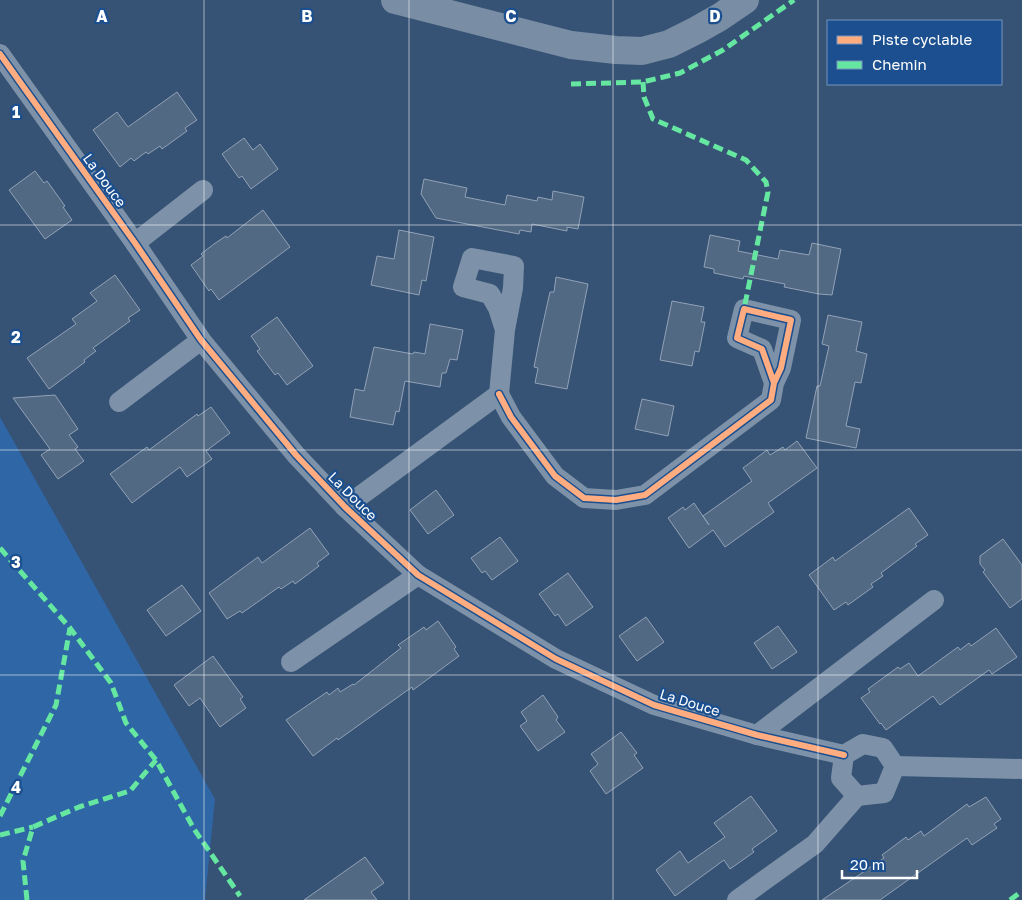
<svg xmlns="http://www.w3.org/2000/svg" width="1022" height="900" font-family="'Golos Text',sans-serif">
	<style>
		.green { fill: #2f66a5 }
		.building { fill: #526984; stroke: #92a2b6 }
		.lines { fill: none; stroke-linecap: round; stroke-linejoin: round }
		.street { stroke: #7d92a8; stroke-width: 20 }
		.secondary { stroke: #798da4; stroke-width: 28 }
		.quiet { stroke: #66e7a1; stroke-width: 5; stroke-dasharray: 10 5; stroke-linecap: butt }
		.cycleway-casing { stroke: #1b4f8f; stroke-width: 9 }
		.cycleway { stroke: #ffac80; stroke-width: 6 }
		.grid { fill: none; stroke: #fff; stroke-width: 1; stroke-opacity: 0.55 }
		.labels { text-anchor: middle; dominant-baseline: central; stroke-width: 4.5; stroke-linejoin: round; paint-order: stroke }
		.street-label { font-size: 14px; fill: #fff; stroke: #1b4f8f }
		.grid-label { font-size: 16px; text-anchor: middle; font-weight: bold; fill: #fff; stroke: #1b4f8f; stroke-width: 4.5; stroke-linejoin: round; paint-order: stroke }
	</style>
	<rect width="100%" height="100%" fill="#365274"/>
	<path class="green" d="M0 417 215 799 205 900H0Z"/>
	<g class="building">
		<path d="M177 92 197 120 185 128 187 131 162 149 160 146 148 154 146 152 134 161 131 158 120 167 93 130 117 112 128 127Z"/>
		<path d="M244 138 253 150 260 144 278 169 251 189 242 176 239 178 222 154Z"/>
		<path d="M35 171 44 183 47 181 65 206 63 207 72 220 45 239 9 190Z"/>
		<path d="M424 179 467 188 465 197 505 205 507 195 537 201 538 197 552 200 553 191 584 197 578 229 567 227V231L532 224 531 232 520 230 519 234 436 218 421 194Z"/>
		<path d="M263 210 290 247 219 300 211 289 209 291 191 265 203 256 201 254 214 244 226 236 227 238Z"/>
		<path d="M399 230 434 237 426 281 422 280 419 295 371 285 377 256 394 259Z"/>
		<path d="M710 235 740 241 738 251 778 259 780 250 809 255 812 243 841 249 832 295 819 294 784 287 785 284 744 276 743 279 714 273V269L704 267Z"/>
		<path d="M115 275 140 310 128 318 130 321 93 348 96 351 84 360 85 362 49 389 27 358 76 324 72 319 97 301 90 293Z"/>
		<path d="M556 277 588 284 567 389 535 383 538 368 534 367 540 337 550 292H554Z"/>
		<path d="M672 301 704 307 701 322H705L699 352 695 351 692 366 660 360Z"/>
		<path d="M828 315 862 322 856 351 867 354 861 383 855 382 846 426 860 429 856 448 806 438 817 386H820L829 346 822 344Z"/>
		<path d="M277 317 313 366 287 385 278 373 275 375 257 351 260 349 251 336Z"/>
		<path d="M430 324 463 330 457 360 450 359 446 373H442L440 387 405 381 399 412 396 411 393 425 350 417 355 389 364 391 374 347 413 354 414 352 425 354Z"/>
		<path d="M55 395 78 429 69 435 78 447 75 449 84 461 58 479 41 455 50 449 13 398Z"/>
		<path d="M642 399 674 406 668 436 635 429Z"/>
		<path d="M211 407 230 433 206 451 212 459 187 477 180 467 132 503 110 474 147 447 149 450 197 414 198 416Z"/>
		<path d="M797 441 817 468 768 503 774 512 725 547 713 530 689 548 668 518 683 507 685 510 694 503 709 525 703 516 752 481 743 468 767 450 770 455 783 447 785 450Z"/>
		<path d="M436 490 454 515 428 534 410 510Z"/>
		<path d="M909 508 928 535 915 544 917 546 881 573 883 576 871 584 873 587 848 605 846 602 834 610 809 575 833 557 835 561Z"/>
		<path d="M310 528 329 554 317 563 319 566 295 584 293 581 281 589 279 587 242 613 240 611 227 619 209 593 258 557 262 563Z"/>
		<path d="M500 537 518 561 492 580 485 571 482 573 471 558Z"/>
		<path d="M1003 539 1022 565V599L1010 608 983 572 985 570 980 564V556Z"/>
		<path d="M568 573 593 607 566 626 558 614 555 616 539 594Z"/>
		<path d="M182 585 201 611 166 636 147 610Z"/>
		<path d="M646 617 664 642 637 661 619 636Z"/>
		<path d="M438 621 456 647 454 649 459 656 413 690 412 687 338 740 337 738 313 756 286 720 327 692 329 695 338 688 340 692 353 684 354 685 401 648 398 645 424 627 426 630Z"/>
		<path d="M778 626 797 652 772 669 754 643Z"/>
		<path d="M996 628 1017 657 992 674 989 670 940 705 933 696 886 730 881 723 880 724 861 698 870 692 868 689 898 667 900 669 909 663 918 676 958 647 960 650 969 643 971 646Z"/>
		<path d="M213 656 243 697 240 699 246 708 220 727 200 698 189 706 174 685Z"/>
		<path d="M543 695 558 717 556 720 565 732 538 751 520 726 527 721 521 712Z"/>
		<path d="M621 732 637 753 634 755 643 768 606 794 590 771 598 764 591 754Z"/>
		<path d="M751 796 777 831 752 849 754 852 730 869 724 860 675 896 656 870 680 851 688 863 725 837 714 823Z"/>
		<path d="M986 797 1001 819 994 824 997 828 972 845 967 838 880 900H822L884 858 882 855 906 837 908 840 921 831 924 836 967 804 969 807Z"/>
		<path d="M365 857 384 883 371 892 377 900H304Z"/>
	</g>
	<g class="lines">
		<g class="street">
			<path d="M0 54 135 243 201 340 296 455 345 507 418 575 556 659 654 705 757 735 844 755"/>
			<path d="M135 243 203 190"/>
			<path d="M499 394 511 417 555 476 584 498 616 500 645 495 771 400 774 383 781 368 791 320 744 309 737 338 762 349 774 383"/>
			<path d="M119 402 201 340"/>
			<path d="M345 507 499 394 505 330 513 288 514 266 472 258 463 287 490 294 498 308 505 330"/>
			<path d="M291 662 418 575"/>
			<path d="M757 735 934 600"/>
			<path d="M863 744 883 748 895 766 884 793 857 796 841 778 844 755Z"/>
			<path d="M895 766 1022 769"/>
			<path d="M737 900 815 844 857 796"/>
		</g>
		<path class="secondary" d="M395 0 571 45 616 50 642 51 669 44 697 30 720 17 745 0"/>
		<g class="quiet">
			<path d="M643 82 644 97 653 119 746 160 766 182 768 192 744 309"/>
			<path d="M571 84 643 82 680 73 723 50 794 0"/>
			<path d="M0 548 70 628 111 683 126 723 156 760 194 829 240 896"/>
			<path d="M0 816 56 705 70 628"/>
			<path d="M0 835 33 827"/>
			<path d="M27 900 23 861 33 827 79 807 130 791 156 760"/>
			<path d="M1010 900 1022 891"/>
		</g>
		<g class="cycleway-casing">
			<g id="cycleway">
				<path d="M0 54 135 243 201 340 296 455 345 507 418 575 556 659 654 705 757 735 844 755"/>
				<path d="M499 394 511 417 555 476 584 498 616 500 645 495 771 400 774 383 781 368 791 320 744 309 737 338 762 349 774 383"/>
			</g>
		</g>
		<use href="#cycleway" class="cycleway"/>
	</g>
	<path class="grid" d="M204 0V900M409 0V900M613 0V900M818 0V900M0 225H1022M0 450H1022M0 675H1022"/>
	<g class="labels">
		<g class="street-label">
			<text transform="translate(105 180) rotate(54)">La Douce</text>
			<text transform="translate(353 496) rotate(45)">La Douce</text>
			<text transform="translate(690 702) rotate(17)">La Douce</text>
		</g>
	</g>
	<g class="grid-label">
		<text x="102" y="22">A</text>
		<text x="307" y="22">B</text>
		<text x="511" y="22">C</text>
		<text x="715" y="22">D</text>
		<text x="16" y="118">1</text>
		<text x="16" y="343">2</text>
		<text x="16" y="568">3</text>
		<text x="16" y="793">4</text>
	</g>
	<rect x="827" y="20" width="175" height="65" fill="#1b4f8f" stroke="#7695bc"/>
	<rect x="837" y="36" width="25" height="8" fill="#ffac80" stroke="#7695bc"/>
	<text x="872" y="45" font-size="15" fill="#ffffff">Piste cyclable</text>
	<rect x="837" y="61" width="25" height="8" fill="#66e7a1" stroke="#7695bc"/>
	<text x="872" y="70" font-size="15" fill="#ffffff">Chemin</text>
	<path d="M842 870v8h75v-8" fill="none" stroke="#ffffff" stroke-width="2.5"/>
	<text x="850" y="870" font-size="15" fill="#ffffff" stroke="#1b4f8f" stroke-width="4" paint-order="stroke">20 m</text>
</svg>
